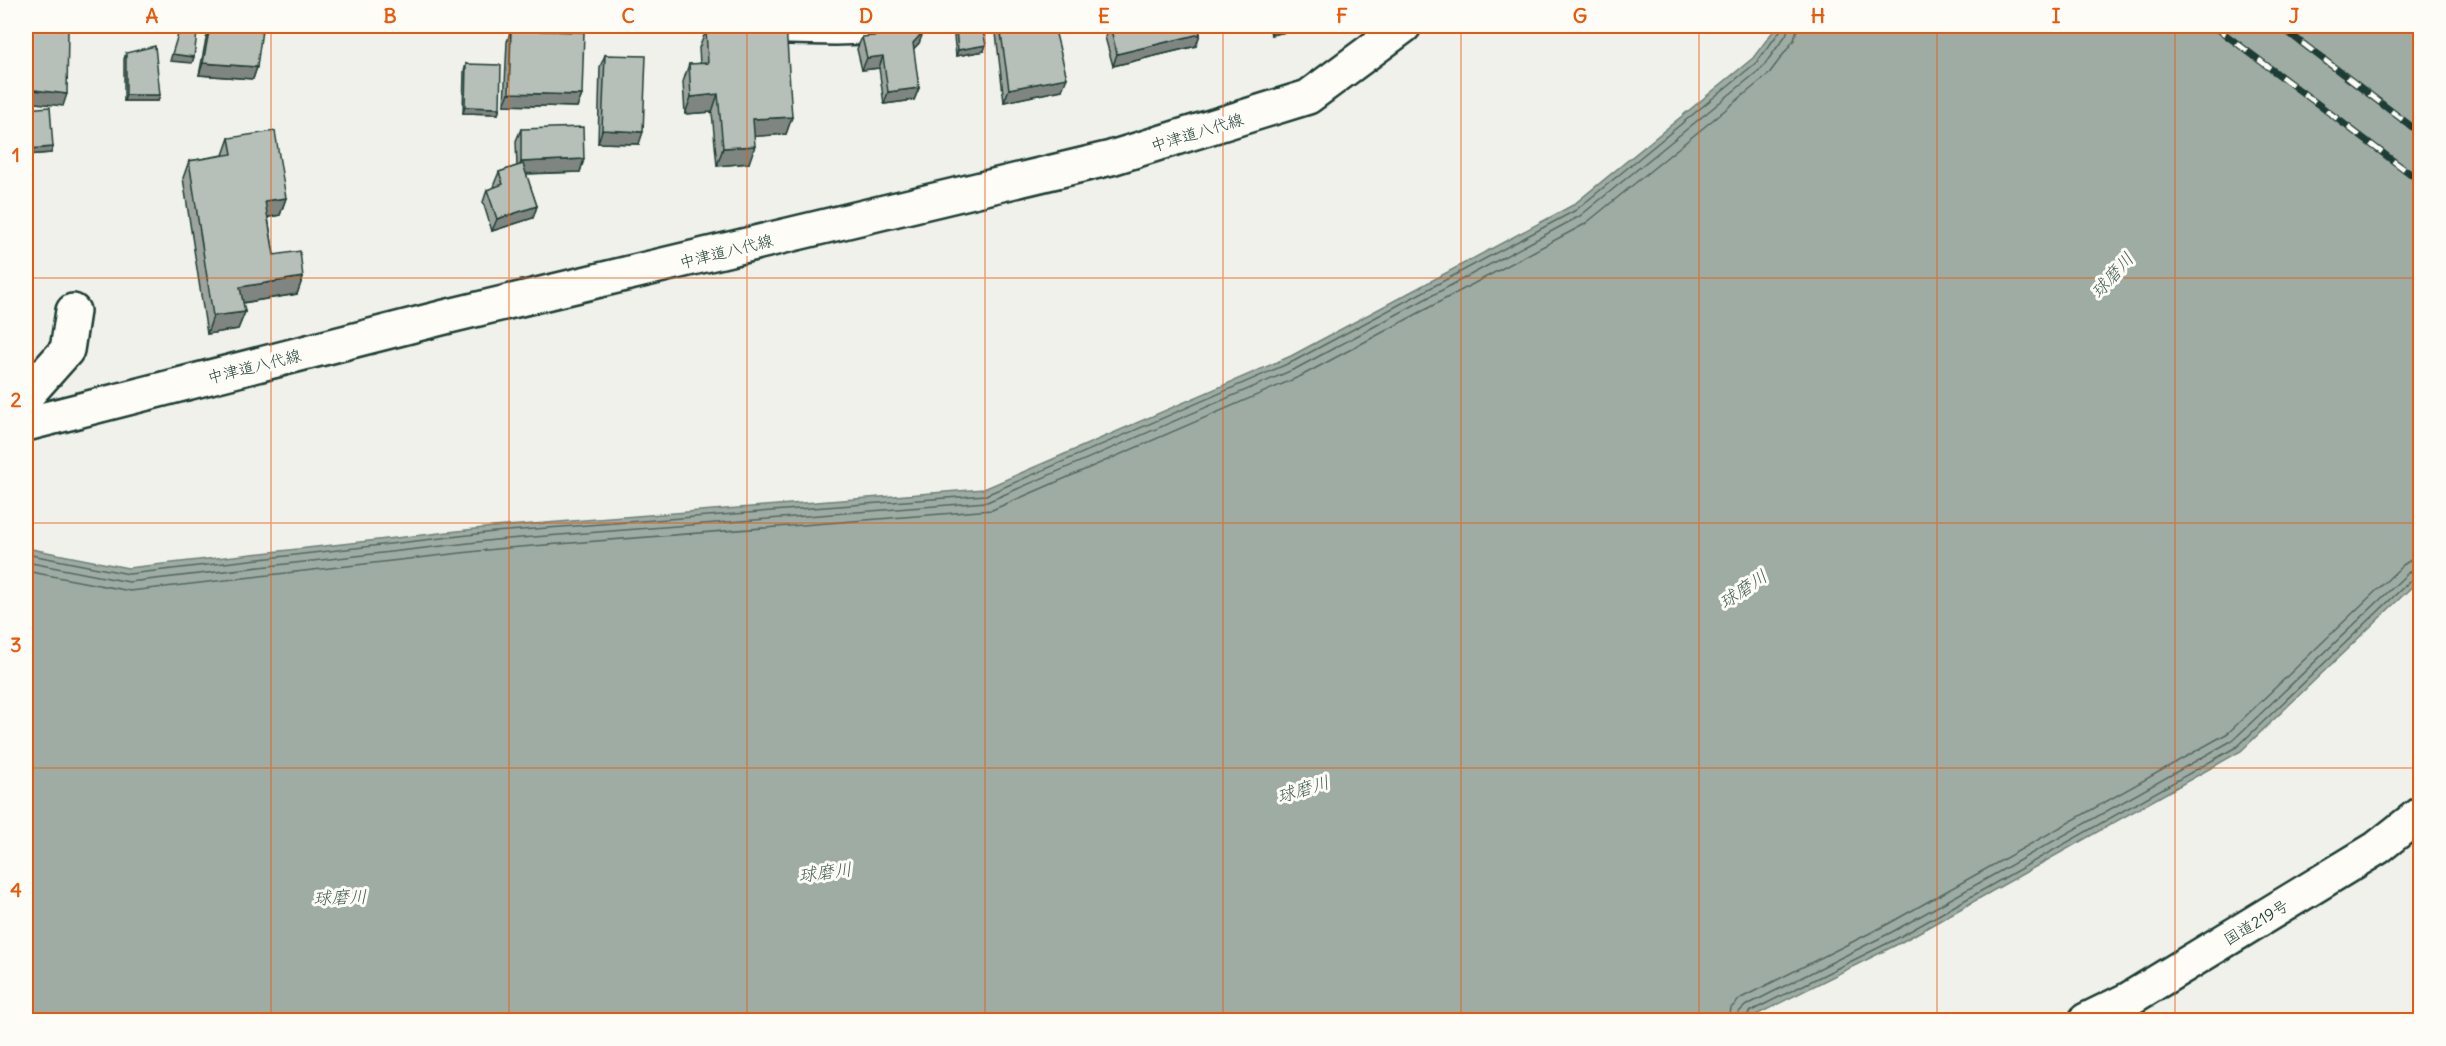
<svg xmlns="http://www.w3.org/2000/svg" width="2446" height="1046" font-family="Delius,'Klee One',sans-serif">
	<style>
		.water { fill: #9faca4; stroke: #6c8077; stroke-width: 1.5 }
		.lines { fill: none; stroke-linecap: round; stroke-linejoin: round }
		.shore { stroke: #526961; stroke-width: 1.5 }
		.minor-casing { stroke: #1f3d34; stroke-width: 38 }
		.secondary-casing { stroke: #1f3d34; stroke-width: 38 }
		.trunk-casing { stroke: #1f3d34; stroke-width: 38 }
		.minor { stroke: #fdfcf7; stroke-width: 33 }
		.secondary { stroke: #fdfcf7; stroke-width: 33 }
		.trunk { stroke: #fdfcf7; stroke-width: 33 }
		.rail-casing { stroke: #1f3d34; stroke-width: 7 }
		.rail { stroke: #fdfcf7; stroke-width: 4.5; stroke-dasharray: 14; stroke-linecap: butt }
		.wall { fill: #9da49e; stroke: #1f3d34; stroke-width: 1.5 }
		.shaded-wall { fill: #7f8681; stroke: #1f3d34; stroke-width: 1.5 }
		.building { fill: #b6bfb8; stroke: #1f3d34; stroke-width: 1.5 }
		.grid { fill: none; stroke: #e8590c; stroke-width: 1.5; stroke-opacity: 0.55 }
		.labels { text-anchor: middle; dominant-baseline: central; stroke-width: 6; stroke-linejoin: round; paint-order: stroke }
		.street-label { font-size: 16px; fill: #1f3d34; stroke: #fdfcf7 }
		.water-label { font-size: 18px; font-style: italic; fill: #455e56; stroke: #fdfcf7 }
		.neatline { fill: none; stroke: #e8590c; stroke-width: 2 }
		.grid-label { font-size: 20px; text-anchor: middle; font-weight: bold; fill: #e8590c }
	</style>
	<rect width="100%" height="100%" fill="#f0f1eb"/>
	<filter id="ink" filterUnits="userSpaceOnUse"><feTurbulence type="fractalNoise" baseFrequency=".0167" numOctaves="2"/><feDisplacementMap in="SourceGraphic" scale="12" xChannelSelector="R" yChannelSelector="G"/><feConvolveMatrix kernelMatrix="1 2 1 2 8 2 1 2 1" color-interpolation-filters="sRGB"/></filter>
	<g filter="url(#ink)">
		<path class="water" d="M1777 26H2420V579L2241 751 1898 944 1746 1020H26V548L128 568 493 527 984 489 1291 356 1573 205 1753 58Z"/>
		<g class="lines">
			<g class="shore">
				<path d="M26 554 129 574 494 532 986 495 1294 361 1576 210 1757 62 1780 31 1781 26"/>
				<path d="M26 562 129 582 495 540 987 502 1297 368 1580 216 1762 68 1786 35 1789 26"/>
				<path d="M26 571 130 591 496 549 992 510 1301 376 1585 224 1768 75 1794 40 1798 26"/>
				<path d="M1729 1020 1731 1008 1741 998 1888 924 2228 733 2403 565 2411 560 2420 559"/>
				<path d="M1738 1020 1739 1012 1745 1006 1892 932 2233 740 2409 572 2420 568"/>
				<path d="M1745 1020 1749 1012 1896 939 2238 746 2414 577 2420 575"/>
			</g>
			<g class="minor-casing">
				<g id="minor">
					<path d="M742 26 835 28 897 26"/>
					<path d="M26 396 67 350 73 311"/>
				</g>
			</g>
			<g class="secondary-casing">
				<path id="secondary" d="M26 424 445 317 1111 158 1308 97 1404 26"/>
			</g>
			<g class="trunk-casing">
				<path id="trunk" d="M2086 1020 2129 999 2377 848 2420 814"/>
			</g>
			<use href="#minor" class="minor"/>
			<use href="#secondary" class="secondary"/>
			<use href="#trunk" class="trunk"/>
			<g class="rail-casing">
				<g id="rail">
					<path d="M2214 26 2420 181"/>
					<path d="M2280 26 2420 133"/>
				</g>
			</g>
			<use href="#rail" class="rail"/>
		</g>
		<g class="wall">
			<path d="M210 26 257 67 253 79 199 75 206 39Z"/>
			<path d="M998 26H1054L1062 90 1004 102 996 33Z"/>
			<path d="M1109 26H1198L1200 34 1196 46 1113 66 1105 37Z"/>
			<path d="M1269 26H1314L1271 35Z"/>
			<path d="M511 30 582 95 577 107 504 105 507 42Z"/>
			<path d="M956 30 984 51 956 56 954 36Z"/>
			<path d="M706 31 792 117 786 134 754 136 749 163 717 166 712 112 685 114 683 82 689 64H700L699 48Z"/>
			<path d="M862 37 919 43 913 49 919 88 914 100 884 104 879 68 862 70 857 49Z"/>
			<path d="M126 53 158 101H124V59Z"/>
			<path d="M605 55 639 144 598 143 600 67Z"/>
			<path d="M466 64 500 108 498 114 463 113 464 71Z"/>
			<path d="M26 109 53 147 51 153 27 155 26 145Z"/>
			<path d="M521 129 584 159 580 172 526 174 537 206 533 218 492 231 483 202 487 190 495 187 494 184 499 172 517 166 516 141Z"/>
			<path d="M229 138 286 198 280 215 268 217 274 255 303 277 297 294 243 303 245 312 238 329 207 334 183 178 189 161 223 155Z"/>
		</g>
		<g class="shaded-wall">
			<path d="M1060 26H1077L1076 29 1058 32Z"/>
			<path d="M1275 26H1314L1271 35Z"/>
			<path d="M924 31 919 43 908 55 913 43Z"/>
			<path d="M1200 34 1196 46 1113 66 1117 54Z"/>
			<path d="M986 45 984 51 956 56 958 50Z"/>
			<path d="M172 54 194 57 192 63 170 61Z"/>
			<path d="M883 56 879 68 862 70 867 58Z"/>
			<path d="M203 63 257 67 253 79 199 75Z"/>
			<path d="M1067 78 1062 90 1004 102 1009 89Z"/>
			<path d="M919 88 914 100 884 104 888 92Z"/>
			<path d="M26 89 67 94 63 106 26 102Z"/>
			<path d="M509 93 582 95 577 107 504 105Z"/>
			<path d="M718 94 712 112 685 114 691 97Z"/>
			<path d="M126 95H160L158 101H124Z"/>
			<path d="M465 107 500 108 498 114 463 113Z"/>
			<path d="M792 117 786 134 747 137 753 119Z"/>
			<path d="M602 130 643 132 639 144 598 143Z"/>
			<path d="M755 146 749 163 717 166 723 148Z"/>
			<path d="M53 147 51 153 27 155 29 149Z"/>
			<path d="M584 159 580 172 517 174 521 162Z"/>
			<path d="M286 198 280 215 259 219 265 201Z"/>
			<path d="M537 206 533 218 492 231 497 219Z"/>
			<path d="M303 277 297 294 234 304 240 287Z"/>
			<path d="M245 312 238 329 207 334 213 316Z"/>
		</g>
		<g class="building">
			<path d="M210 26 262 30 257 67 203 63Z"/>
			<path d="M786 26 792 117 753 119 755 146 723 148 718 94 691 97 689 64 708 63 706 31Z"/>
			<path d="M982 26 986 45 958 50 956 30Z"/>
			<path d="M1000 26H1054L1067 78 1009 89Z"/>
			<path d="M1110 26H1198L1200 34 1117 54Z"/>
			<path d="M26 27 68 30 67 94 26 89Z"/>
			<path d="M511 30 584 32 582 95 509 93Z"/>
			<path d="M179 31 197 33 194 57 172 54Z"/>
			<path d="M924 31 913 43 919 88 888 92 883 56 867 58 862 37Z"/>
			<path d="M155 46 160 95H126V53Z"/>
			<path d="M605 55 646 56 643 132 602 130Z"/>
			<path d="M466 64 501 65 500 108 465 107Z"/>
			<path d="M50 107 53 147 29 149 26 109Z"/>
			<path d="M583 127 584 159 521 162V129Z"/>
			<path d="M275 131 286 198 265 201 274 255 300 251 303 277 240 287 245 312 213 316 189 161 232 154 229 138Z"/>
			<path d="M523 164 537 206 497 219 487 190 503 184 499 172Z"/>
		</g>
	</g>
	<path class="grid" d="M271 26V1020M509 26V1020M747 26V1020M985 26V1020M1223 26V1020M1461 26V1020M1699 26V1020M1937 26V1020M2175 26V1020M26 278H2420M26 523H2420M26 768H2420"/>
	<g class="labels">
		<g class="street-label">
			<text transform="translate(1197 132) rotate(-17)">中津道八代線</text>
			<text transform="translate(726 251) rotate(-14)">中津道八代線</text>
			<text transform="translate(254 366) rotate(-14)">中津道八代線</text>
			<text transform="translate(2256 922) rotate(-31)">国道219号</text>
		</g>
		<g class="water-label">
			<text transform="translate(2112 275) rotate(-48)">球磨川</text>
			<text transform="translate(1743 589) rotate(-34)">球磨川</text>
			<text transform="translate(1303 789) rotate(-17)">球磨川</text>
			<text transform="translate(825 872) rotate(-7)">球磨川</text>
			<text transform="translate(340 897) rotate(-2)">球磨川</text>
		</g>
	</g>
	<rect width="2446" height="1046" fill="none" stroke="#fdfcf7" stroke-width="66"/>
	<rect x="33" y="33" width="2380" height="980" class="neatline"/>
	<g class="grid-label">
		<text x="152" y="23">A</text>
		<text x="390" y="23">B</text>
		<text x="628" y="23">C</text>
		<text x="866" y="23">D</text>
		<text x="1104" y="23">E</text>
		<text x="1342" y="23">F</text>
		<text x="1580" y="23">G</text>
		<text x="1818" y="23">H</text>
		<text x="2056" y="23">I</text>
		<text x="2294" y="23">J</text>
		<text x="16" y="162">1</text>
		<text x="16" y="407">2</text>
		<text x="16" y="652">3</text>
		<text x="16" y="897">4</text>
	</g>
</svg>
